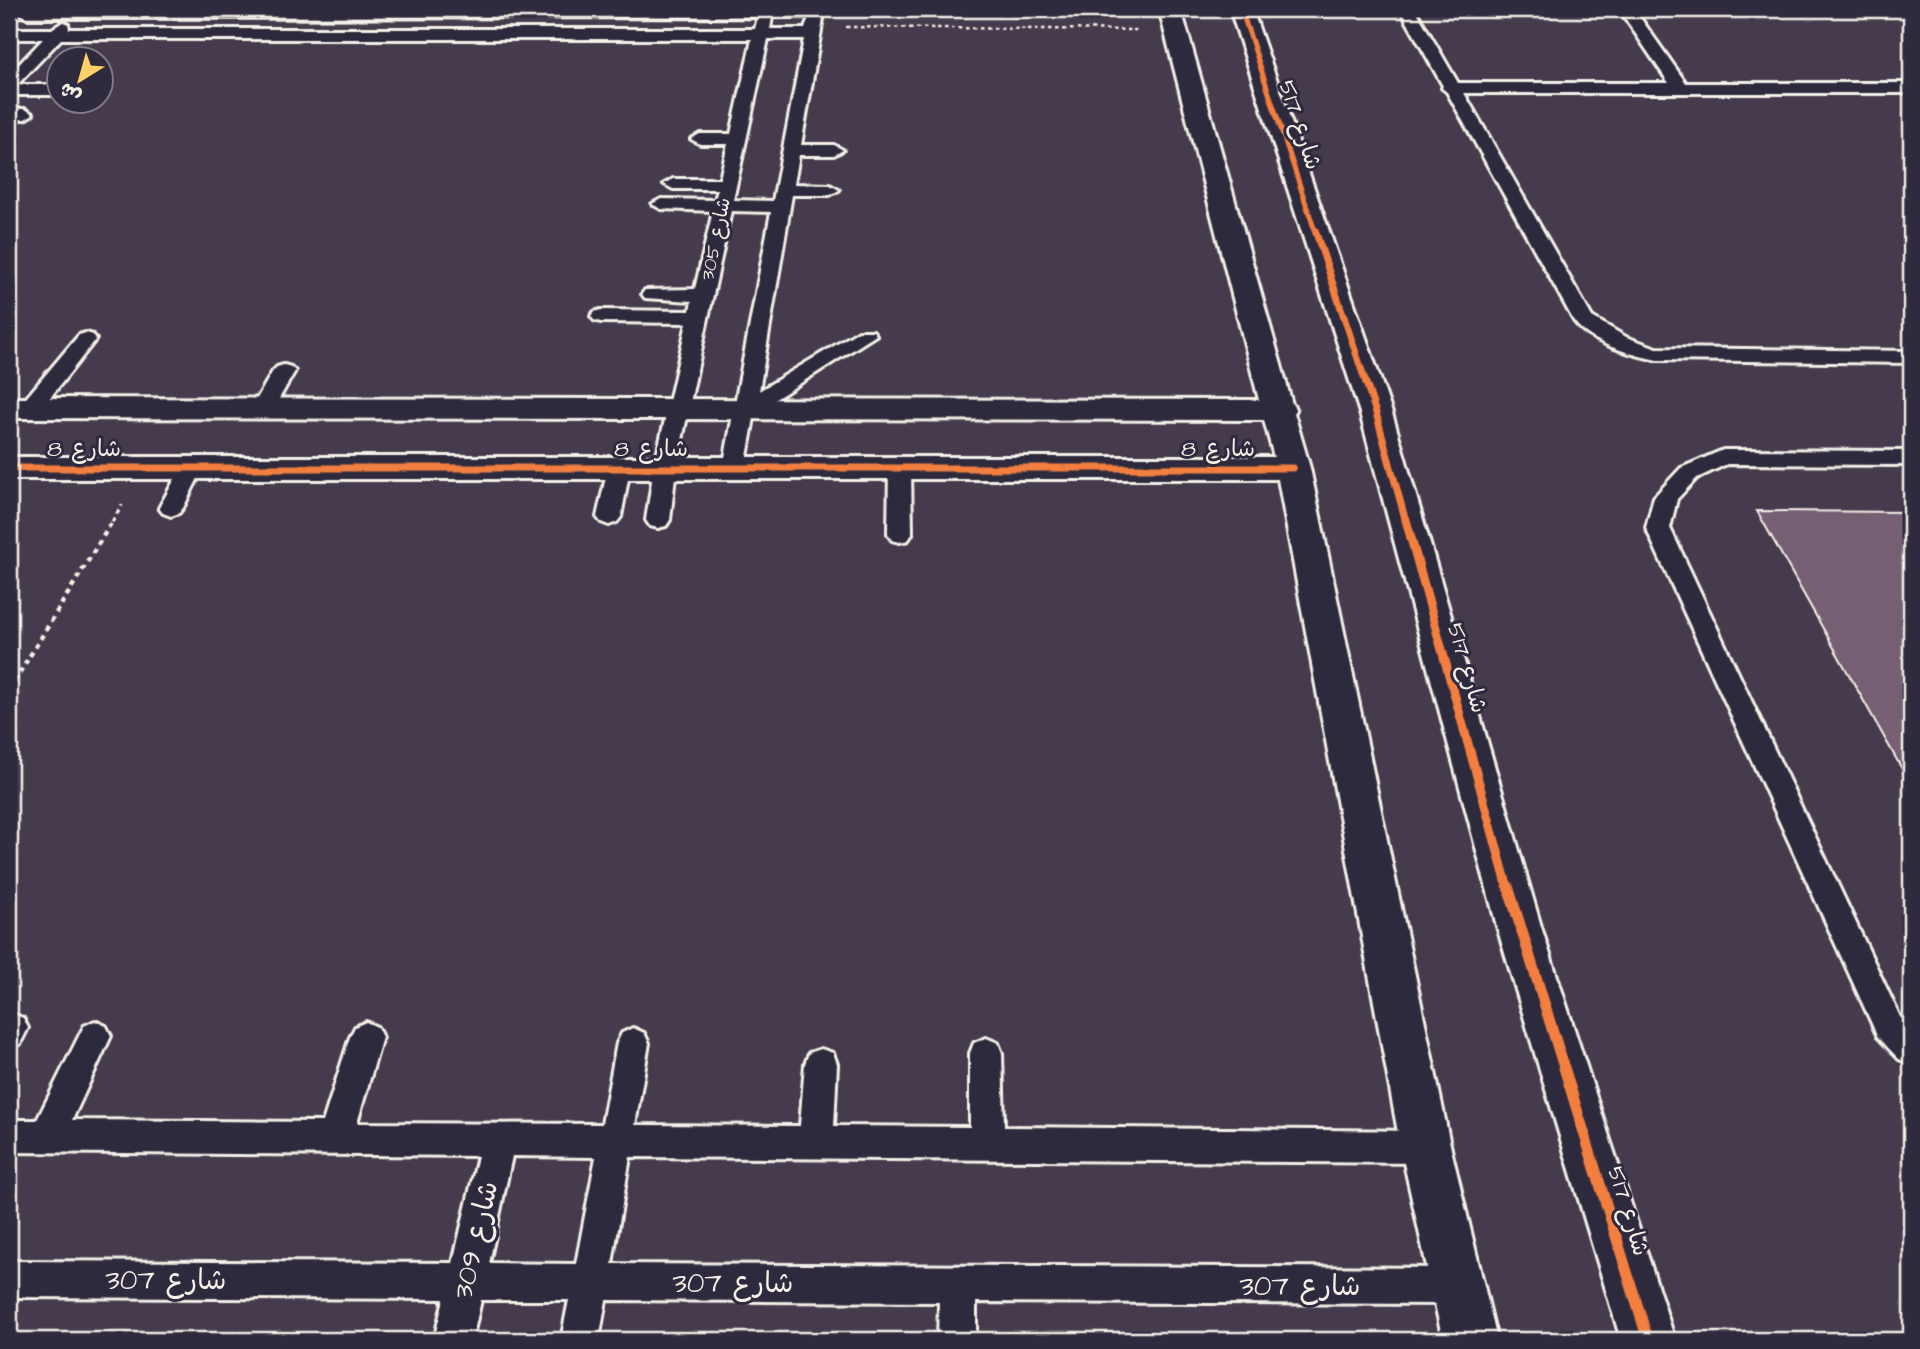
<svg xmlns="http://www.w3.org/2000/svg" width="1920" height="1349" font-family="'Architects Daughter','Playpen Sans Arabic',sans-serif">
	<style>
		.built { fill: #443a4d; fill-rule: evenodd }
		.building { fill: #765f73; stroke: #f4f1e8; stroke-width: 2 }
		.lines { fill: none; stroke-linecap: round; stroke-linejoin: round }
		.lane-casing { stroke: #f4f1e8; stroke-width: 6 }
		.street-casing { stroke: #f4f1e8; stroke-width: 6 }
		.path-far2 { stroke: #f4f1e8; stroke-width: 2.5; stroke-dasharray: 3.5 3.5; stroke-linecap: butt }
		.path-far1 { stroke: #f4f1e8; stroke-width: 3.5; stroke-dasharray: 4.5 4.5; stroke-linecap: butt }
		.path { stroke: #f4f1e8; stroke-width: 4.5; stroke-dasharray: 5 5; stroke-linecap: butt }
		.lane { fill: #2f2a3d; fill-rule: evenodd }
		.street { fill: #2f2a3d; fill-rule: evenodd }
		.cycleway-far3-casing { stroke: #2f2a3d; stroke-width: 8 }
		.cycleway-far2-casing { stroke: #2f2a3d; stroke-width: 10 }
		.cycleway-far1-casing { stroke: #2f2a3d; stroke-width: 13 }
		.cycleway-casing { stroke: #2f2a3d; stroke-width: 16 }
		.cycleway-far3 { stroke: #f27e40; stroke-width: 5 }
		.cycleway-far2 { stroke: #f27e40; stroke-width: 7 }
		.cycleway-far1 { stroke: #f27e40; stroke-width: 9 }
		.cycleway { stroke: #f27e40; stroke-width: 11 }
		.labels { text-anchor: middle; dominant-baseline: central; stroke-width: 6; stroke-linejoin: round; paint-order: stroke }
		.far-street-label { font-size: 19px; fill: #f4f1e8; stroke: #2f2a3d }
		.street-label { font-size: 23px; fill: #f4f1e8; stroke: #2f2a3d }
		.near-street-label { font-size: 28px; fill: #f4f1e8; stroke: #2f2a3d }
	</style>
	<rect width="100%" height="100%" fill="#2f2a3d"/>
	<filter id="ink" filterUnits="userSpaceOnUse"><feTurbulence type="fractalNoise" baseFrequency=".0143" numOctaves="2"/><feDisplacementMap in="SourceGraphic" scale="14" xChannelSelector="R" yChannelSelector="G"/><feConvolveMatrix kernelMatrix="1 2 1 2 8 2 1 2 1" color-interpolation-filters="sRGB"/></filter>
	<g filter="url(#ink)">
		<path class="built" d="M9 9H1911V1340H9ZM60 60H102V102H60Z"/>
		<path class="building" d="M1757 511 1911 512V785Z"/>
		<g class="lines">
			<g class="lane-casing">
				<g id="lane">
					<path d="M26 9H821L824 12 820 16 823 19 801 145H834L843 150 834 155H799L794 184 830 185 839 190 830 195H792L759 391 859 331H873L876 335 755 412 745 468 742 473 734 475 726 473 723 468 771 212 731 211 676 468 670 520 666 526 658 528 650 526 646 520 654 468 687 323 601 322 594 320 591 316 594 312 601 310 690 311 692 301 645 298 642 294 645 290 695 289 713 211 661 209 652 204 661 199 715 200 718 189H673L664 184 673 179H720L728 144H700L691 139 700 134H731L752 39H61L17 85H60V95H9V75L43 39H9V29H52L63 22 68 24 69 29H755L758 17 27 18 19 13ZM772 17H809L805 29H770ZM768 39H804L773 201 733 200Z"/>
					<path d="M1400 9H1415L1458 83H1669L1619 9H1634L1686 83H1911V93H1464L1592 317 1626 337 1657 348 1911 351V363L1657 360C1630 354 1591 344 1574 321L1447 92 1442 88 1443 86Z"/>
					<path d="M9 109H25L33 114 25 119H9Z"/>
					<path d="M86 333 93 335 96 339 93 343 38 413H22L19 408 22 403 79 335Z"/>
					<path d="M284 365 291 367 295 371 273 409 270 414H254L251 409 273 371 277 367Z"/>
					<path d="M1723 450 1911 451V465L1727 464 1697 478 1677 499 1670 528 1900 1017 1911 1027V1064L1899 1059 1878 1037 1646 528 1654 497 1681 468Z"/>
					<path d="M192 461 200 463 203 468 183 508 179 513 171 516 163 513 159 508 181 468 184 463Z"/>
					<path d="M619 461 627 463 630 468 621 517 617 522 609 525 601 522 597 517 608 468 611 463Z"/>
					<path d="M900 461 908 463 911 468 912 534 908 540 900 542 892 540 888 534 889 468 892 463Z"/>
					<path d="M12 1014 23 1018 28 1028 20 1044 9 1049V1015Z"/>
					<path d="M95 1021 106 1026 111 1036 72 1120 323 1122 350 1037 355 1027 366 1022 377 1027 382 1037 357 1123 602 1124 617 1043 622 1033 633 1028 644 1033 649 1043 635 1125 800 1126 805 1064 809 1053 821 1049 833 1053 837 1064 834 1126 970 1127V1053L974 1043 986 1038 998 1043 1002 1053 1004 1127 1426 1131 1438 1135 1443 1147 1438 1159 1426 1163 630 1157 612 1264 1457 1268 1470 1273 1475 1286 1470 1299 1457 1304 976 1302V1340H938L939 1302 606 1300 599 1340H561L569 1300H481L472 1340H434L444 1299 9 1297V1261L453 1263 478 1156 9 1152V1120H37L84 1026ZM512 1156 596 1157 576 1264 489 1263Z"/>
				</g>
			</g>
			<g class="street-casing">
				<g id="street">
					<path d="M1159 9H1181L1292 404 1296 410 1294 413 1310 468 1451 1149 1497 1340H1443L1401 1149 1278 479H9V457H1274L1264 420 9 418V398L1259 400Z"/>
					<path d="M1230 9H1252L1392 413 1542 930 1675 1340H1621L1498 930 1360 413Z"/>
				</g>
			</g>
			<path class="path-far2" d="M846 27 1138 30"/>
			<path class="path-far1" d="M112 522 122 505"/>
			<path class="path" d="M9 690 113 520"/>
			<use href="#lane" class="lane"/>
			<use href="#street" class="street"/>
			<g class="cycleway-far3-casing">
				<path id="cycleway-far3" d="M1241 9 1315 231"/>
			</g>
			<g class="cycleway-far2-casing">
				<g id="cycleway-far2">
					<path d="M1315 230 1376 413 1406 522"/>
					<path d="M9 468H1293"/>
				</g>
			</g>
			<g class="cycleway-far1-casing">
				<path id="cycleway-far1" d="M1406 520 1508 888"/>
			</g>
			<g class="cycleway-casing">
				<path id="cycleway" d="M1508 886 1648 1340"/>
			</g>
			<use href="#cycleway-far3" class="cycleway-far3"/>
			<use href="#cycleway-far2" class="cycleway-far2"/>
			<use href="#cycleway-far1" class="cycleway-far1"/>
			<use href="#cycleway" class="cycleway"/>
		</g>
	</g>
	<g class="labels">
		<g class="far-street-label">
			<text transform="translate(716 239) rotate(-78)">شارع 305</text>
		</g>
		<g class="street-label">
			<text transform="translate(1300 125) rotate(72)">شارع 517</text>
			<text x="84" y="449">شارع 8</text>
			<text x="651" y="449">شارع 8</text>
			<text x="1218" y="449">شارع 8</text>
			<text transform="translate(1467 668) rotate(74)">شارع 517</text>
			<text transform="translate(1628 1211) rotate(73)">شارع 517</text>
		</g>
		<g class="near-street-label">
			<text transform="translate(476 1240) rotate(-77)">شارع 309</text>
			<text x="166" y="1280">شارع 307</text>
			<text x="733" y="1283">شارع 307</text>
			<text x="1300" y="1286">شارع 307</text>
		</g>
	</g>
	<rect width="1920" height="1349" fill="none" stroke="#2f2a3d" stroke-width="35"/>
	<rect x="18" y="18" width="1885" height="1314" fill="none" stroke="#f4f1e8" stroke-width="2.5" filter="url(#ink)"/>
	<g transform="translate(80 80) rotate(217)"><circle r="33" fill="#2f2a3d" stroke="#7e7a81" stroke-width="2"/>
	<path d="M0-5L12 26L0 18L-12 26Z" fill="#ffd166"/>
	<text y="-10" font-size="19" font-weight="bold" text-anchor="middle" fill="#f4f1e8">ش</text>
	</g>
</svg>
